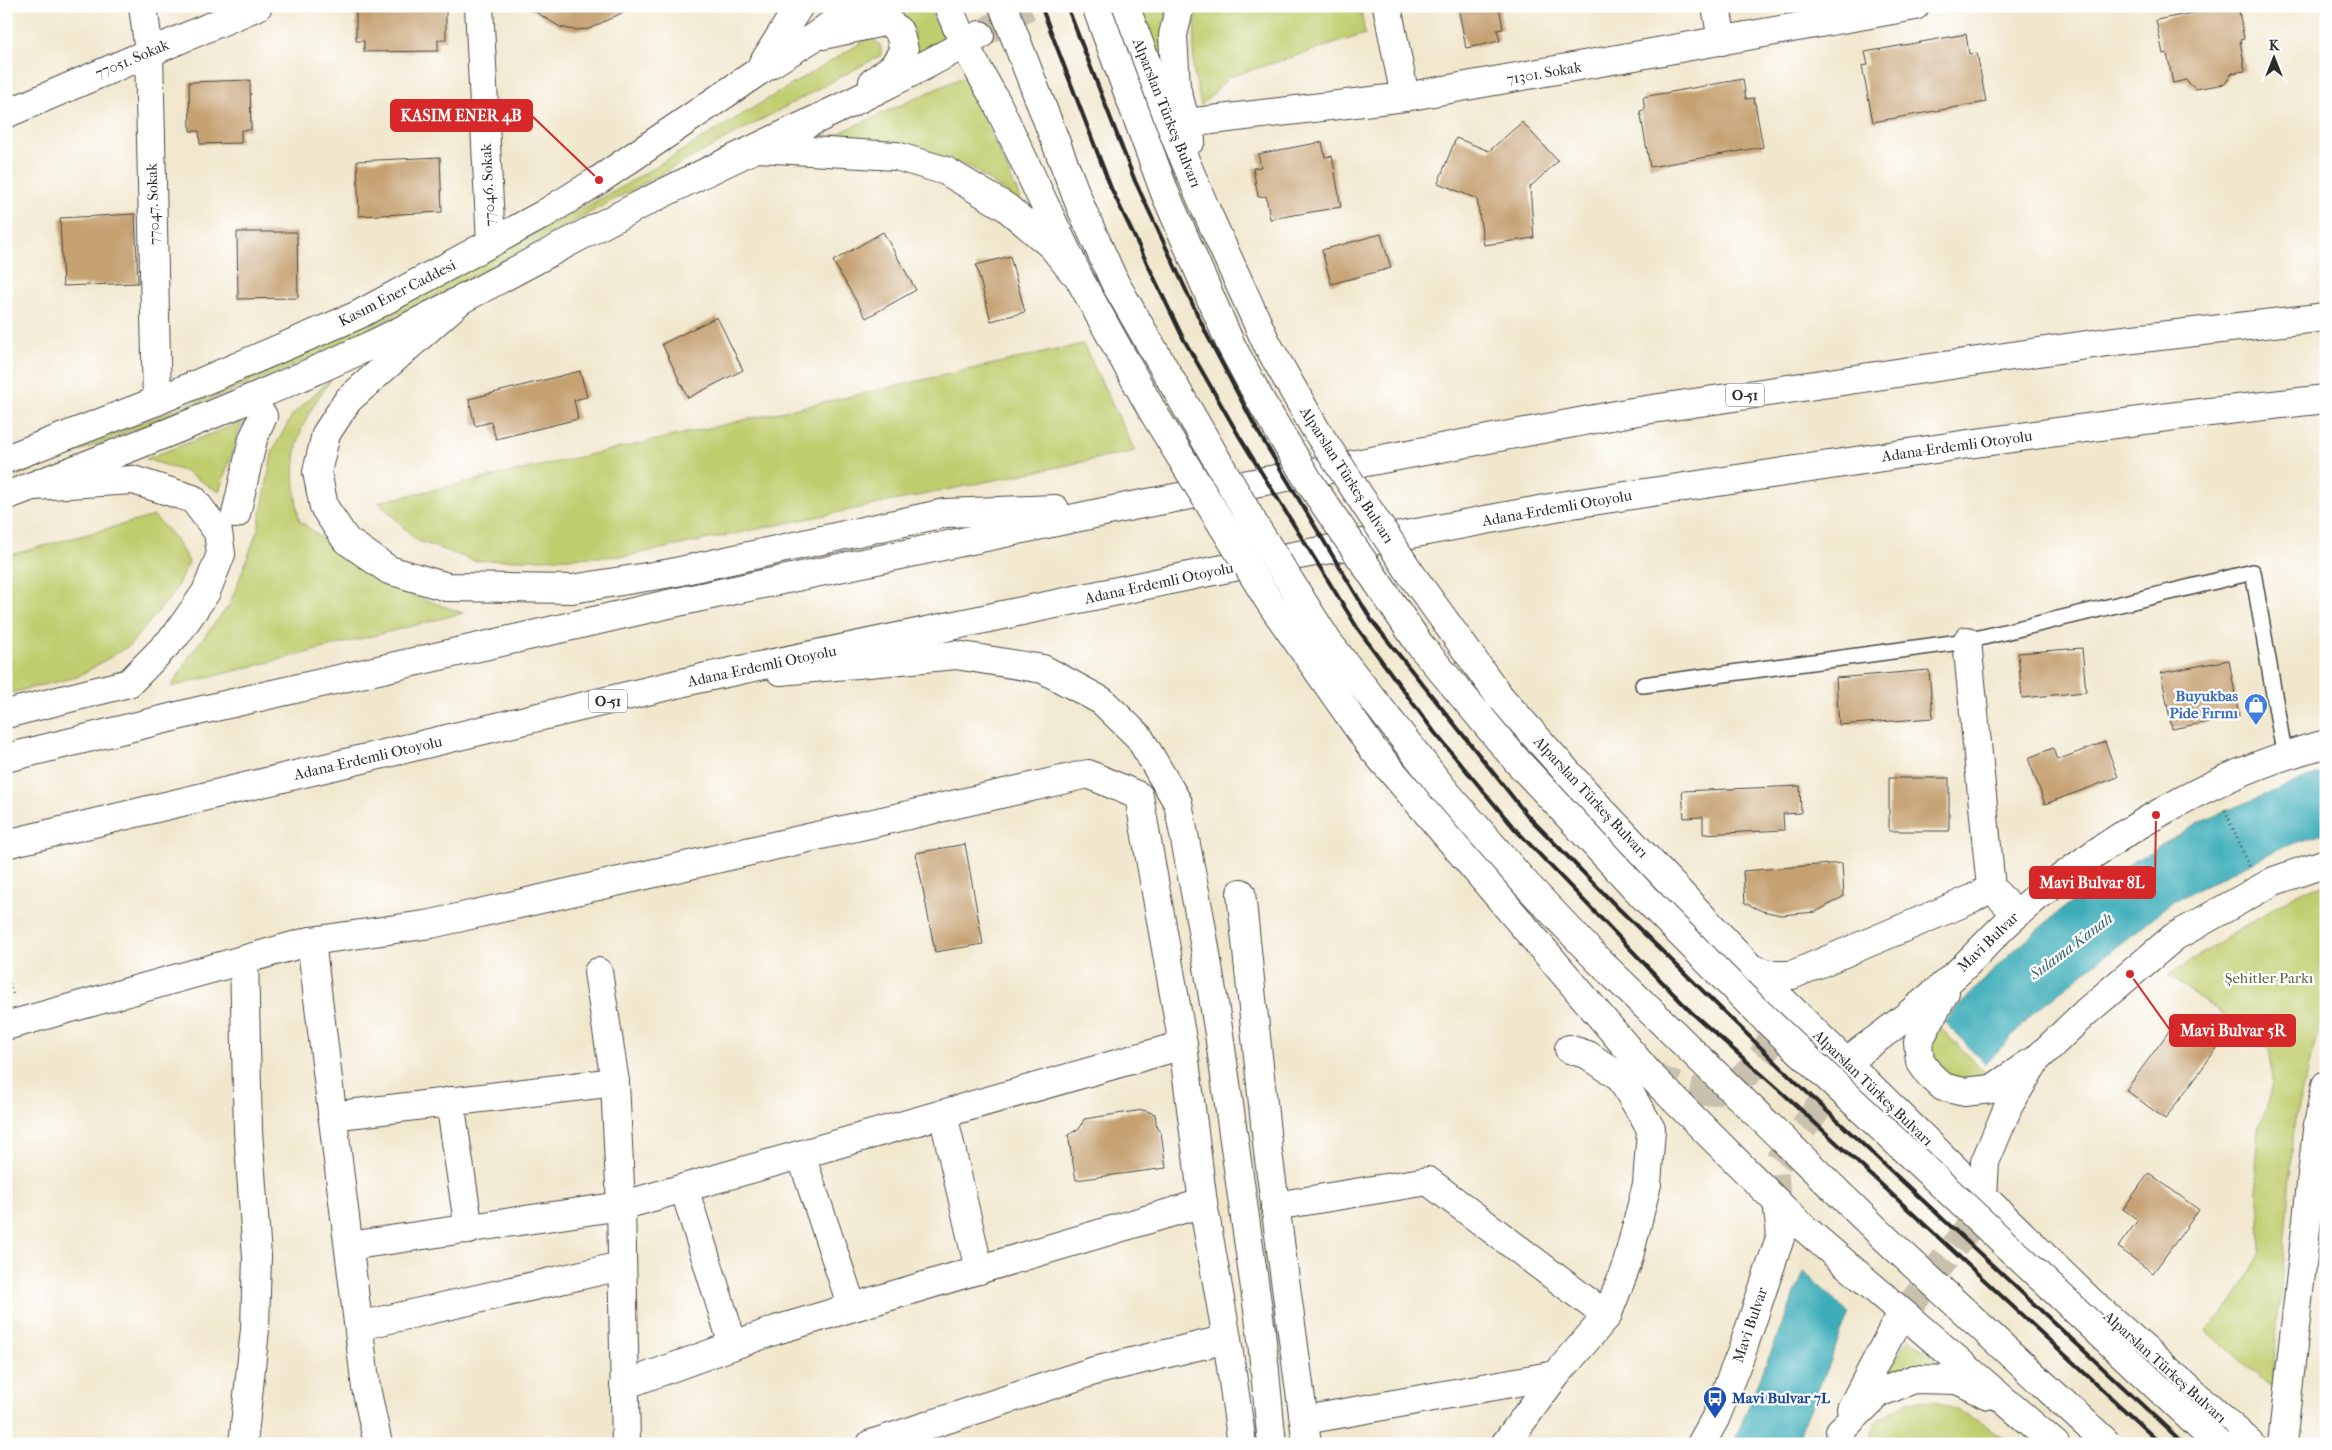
<svg xmlns="http://www.w3.org/2000/svg" width="2332" height="1450" font-family="'IM FELL French Canon',serif">
	<style>
		.green { fill: #c0cd6e; stroke: #767c4c }
		.water { fill: #3dadb9; stroke: #346c72 }
		.building { fill: #c6a273 }
		.lines { fill: none; stroke-linecap: round; stroke-linejoin: round }
		.secondary-tunnel { stroke: #c9c1ad; stroke-width: 28; stroke-dasharray: 28 14; stroke-linecap: butt }
		.primary-tunnel { stroke: #c9c1ad; stroke-width: 28; stroke-dasharray: 28 14; stroke-linecap: butt }
		.lane-casing { stroke: #494743; stroke-width: 18 }
		.street-casing { stroke: #494743; stroke-width: 30 }
		.secondary-casing { stroke: #494743; stroke-width: 30 }
		.primary-casing { stroke: #494743; stroke-width: 30 }
		.highway-casing { stroke: #494743; stroke-width: 30 }
		.path { stroke: #494743; stroke-width: 3; stroke-dasharray: 1 4; stroke-linecap: butt }
		.lane { stroke: #fff; stroke-width: 15 }
		.street { stroke: #fff; stroke-width: 28 }
		.secondary { stroke: #fff; stroke-width: 28 }
		.primary { stroke: #fff; stroke-width: 28 }
		.highway { stroke: #fff; stroke-width: 28 }
		.rail { stroke: #2b2b2b; stroke-width: 4 }
		.primary-bridge-casing { stroke: #494743; stroke-width: 30; stroke-linecap: butt }
		.highway-bridge-casing { stroke: #494743; stroke-width: 30; stroke-linecap: butt }
		.primary-bridge { stroke: #fff; stroke-width: 28 }
		.highway-bridge { stroke: #fff; stroke-width: 28 }
		.labels { text-anchor: middle; dominant-baseline: central; stroke-width: 4.5; stroke-linejoin: round; paint-order: stroke }
		.shield { fill: #fff; stroke: #6b6b6b; stroke-width: 1 }
		.shield-label { font-size: 14px; font-weight: bold; fill: #2b2b2b }
		.street-label { font-size: 15px; fill: #2b2b2b; stroke: #fff }
		.shop-label { font-size: 15px; font-weight: bold; fill: #366cbe; stroke: #fff; text-anchor: end }
		.park-label { font-size: 15px; fill: #585c3f; stroke: #fff }
		.transit-label { font-size: 15px; font-weight: bold; fill: #164399; stroke: #fff; text-anchor: start }
		.water-label { font-size: 16px; font-style: italic; fill: #325f64; stroke: #fff }
		.leader { fill: none; stroke: #d62828; stroke-width: 2 }
		.callout-dot { fill: #d62828; stroke: #fff; stroke-width: 2 }
		.callout { fill: #d62828; stroke: #d62828; stroke-width: 2 }
		.callout-label { font-size: 16px; text-anchor: middle; font-weight: bold; fill: #fff }
	</style>
	<rect width="100%" height="100%" fill="#fff"/>
	<filter id="ink" filterUnits="userSpaceOnUse"><feTurbulence type="fractalNoise" baseFrequency=".02" numOctaves="2"/><feDisplacementMap in="SourceGraphic" scale="10" xChannelSelector="R" yChannelSelector="G"/><feConvolveMatrix kernelMatrix="1 2 1 2 8 2 1 2 1" color-interpolation-filters="sRGB"/></filter>
	<filter id="wash" filterUnits="userSpaceOnUse"><feTurbulence type="fractalNoise" baseFrequency=".0096" numOctaves="4" result="noise"/><feDisplacementMap in="SourceGraphic" scale="20" xChannelSelector="R" yChannelSelector="G"/><feGaussianBlur stdDeviation="1.12" result="paint"/><feColorMatrix in="noise" values="0 0 0 0 0 0 0 0 0 0 0 0 0 0 0 0 0 1.4 0 .05"/><feComposite in="paint" operator="in"/></filter>
	<g filter="url(#wash)">
		<rect width="100%" height="100%" fill="#f1e7cd"/>
		<g class="green">
			<path d="M888 6H928L948 46 906 64C921 26 917 25 882 10Z"/>
			<path d="M1133 6H1169L1167 86Z"/>
			<path d="M1199 6H1360L1365 34 1229 77 1201 106 1193 68 1195 21Z"/>
			<path d="M871 37 881 46V55L440 294 285 370 6 480V474L213 395 282 365 615 191Z"/>
			<path d="M965 76 1023 205 972 168 903 144 819 142Z"/>
			<path d="M1083 344 1135 451 627 556 475 561 416 540 379 502Z"/>
			<path d="M333 377C293 430 289 455 299 520L336 550 398 590 463 613 171 687 193 651 230 604 258 529 273 450 293 414Z"/>
			<path d="M242 422 219 492 186 472 146 459Z"/>
			<path d="M154 516 175 538 189 562 173 594 129 646 77 677 6 694V556Z"/>
			<path d="M2326 884V1002L2295 1117 2272 1388 2206 1330 2223 1313 2246 1281 2261 1251 2260 1210 2255 1166 2258 1127 2266 1110 2272 1084 2270 1049 2168 975 2297 893Z"/>
			<path d="M1938 1026 1989 1076C1982 1077 1973 1080 1966 1080 1948 1079 1928 1060 1932 1040 1933 1036 1936 1030 1938 1026Z"/>
			<path d="M1909 1338 1954 1374 1884 1377Z"/>
			<path d="M1934 1400 1978 1420 2012 1444H1866L1877 1421 1908 1402Z"/>
		</g>
		<g class="water">
			<path d="M2326 770V833L2281 848 2174 901 2034 1012 1986 1064 1944 1022 2007 956 2061 910 2131 863 2208 818Z"/>
			<path d="M1804 1272 1849 1313 1796 1444H1733Z"/>
		</g>
		<g id="blocks">
			<g class="building">
				<path d="M356 6H446V40H438V51L364 52V41H356Z"/>
				<path d="M526 6H636L589 29 574 30 560 27Z"/>
				<path d="M1458 6H1499L1503 29 1497 30 1500 41 1466 48Z"/>
				<path d="M2229 6H2238L2244 39 2240 40 2245 71 2232 73 2225 84 2195 89 2186 80 2173 83 2167 53 2163 54 2156 20Z"/>
				<path d="M1966 34 1969 54 1977 53 1986 102 1873 122 1862 66 1868 65 1865 52Z"/>
				<path d="M1743 79 1746 99 1754 98 1763 147 1650 167 1640 111 1645 110 1643 97Z"/>
				<path d="M250 80 251 130H241V143L200 144 199 131H190L189 82Z"/>
				<path d="M1522 122 1558 161 1530 187 1534 238 1484 245 1477 199 1438 183 1456 138 1489 151Z"/>
				<path d="M1322 142 1325 157 1332 156 1341 207 1270 219 1266 196 1258 197 1253 168 1261 167 1258 154Z"/>
				<path d="M440 157 442 212 359 216 357 161Z"/>
				<path d="M135 214 138 283 63 286 60 218Z"/>
				<path d="M237 232H297L298 298 238 299Z"/>
				<path d="M883 232 916 290 866 318 833 261Z"/>
				<path d="M1381 234 1391 268 1331 284 1322 250Z"/>
				<path d="M1010 256 1025 312 991 321 976 265Z"/>
				<path d="M717 317 743 370 688 398 662 344Z"/>
				<path d="M580 371 587 397 574 400 578 419 496 439 491 422 475 426 469 399Z"/>
				<path d="M2082 648 2086 692 2022 698 2018 653Z"/>
				<path d="M2229 660 2239 716 2172 729 2161 673Z"/>
				<path d="M1929 670 1933 718 1839 725 1836 678Z"/>
				<path d="M2105 742 2118 777 2045 804 2028 758 2053 748 2057 760Z"/>
				<rect x="1889" y="778" width="60" height="53"/>
				<path d="M1800 786 1801 813 1783 814 1784 830 1703 834V817L1684 818 1682 791Z"/>
				<path d="M965 844 983 944 935 952 916 853Z"/>
				<path d="M1842 863 1844 896 1816 912 1781 915 1762 911 1745 903 1743 871Z"/>
				<path d="M2178 1019 2217 1048 2165 1119 2126 1090Z"/>
				<path d="M1143 1110 1155 1114 1157 1129 1161 1132 1166 1168 1076 1180 1068 1135 1080 1128 1084 1119Z"/>
				<path d="M2149 1173 2199 1210 2153 1273 2118 1247 2138 1220 2123 1209Z"/>
			</g>
		</g>
	</g>
	<g filter="url(#ink)">
		<use href="#blocks" fill-opacity="0" stroke="#494743" stroke-width="1"/>
		<g class="lines">
			<path class="secondary-tunnel" d="M980 35 1028 6"/>
			<g class="primary-tunnel">
				<path d="M1651 1076C1670 1083 1693 1096 1714 1091 1744 1084 1771 1054 1775 1024 1776 1018 1773 1011 1772 1005"/>
				<path d="M1777 1202 1774 1167 1849 1067"/>
				<path d="M1904 1314 1981 1211 1982 1196"/>
			</g>
			<g class="lane-casing">
				<path id="lane" d="M1643 685 1967 641 2253 572 2282 741 2287 756"/>
			</g>
			<g class="street-casing">
				<g id="street">
					<path d="M143 6 149 52 157 401"/>
					<path d="M479 6 491 243"/>
					<path d="M1387 6 1405 97"/>
					<path d="M1716 6 1722 41"/>
					<path d="M6 114 258 6"/>
					<path d="M236 514 253 439 263 416"/>
					<path d="M1967 641 1991 888 2017 914"/>
					<path d="M1241 893 1268 1152 1307 1444"/>
					<path d="M311 941 366 1388 378 1444"/>
					<path d="M1753 969 1773 975H1792L1972 899 1991 888"/>
					<path d="M598 972 615 1082 621 1206 626 1444"/>
					<path d="M6 1026 311 941 431 924 1088 774 1139 796 1183 1045 1203 1203 1227 1339 1242 1444"/>
					<path d="M450 1101 469 1230"/>
					<path d="M943 1114 979 1270"/>
					<path d="M332 1116 615 1082"/>
					<path d="M801 1155 852 1307"/>
					<path d="M684 1188 733 1345"/>
					<path d="M1275 1206 1428 1181 1607 1316"/>
					<path d="M349 1246 621 1206 1183 1045"/>
					<path d="M359 1326 621 1266"/>
					<path d="M624 1385 776 1330 1203 1203"/>
					<path d="M1305 1420 1556 1375 1607 1316 1627 1264 1647 1184 1651 1129 1620 1077 1588 1055 1569 1049"/>
					<path d="M243 1444 255 1329 257 1256 248 1131 244 959"/>
					<path d="M871 1444 1094 1371 1227 1339"/>
					<path d="M1505 1444 1556 1375"/>
					<path d="M2282 1444 2317 1130 2326 1085"/>
				</g>
			</g>
			<g class="secondary-casing">
				<g id="secondary">
					<path d="M1180 6 1173 35 1176 87 1191 140"/>
					<path d="M823 35 887 21 899 31 904 50 893 67 873 82"/>
					<path d="M762 65 799 6"/>
					<path d="M1170 125 1405 97 1915 6"/>
					<path d="M758 148 896 156 946 171 1006 207 1052 246 1072 271"/>
					<path d="M6 459 157 401 358 315 544 214 599 180 759 71 814 37 856 6"/>
					<path d="M6 496C127 450 249 402 367 347 458 304 546 253 636 207 750 148 869 99 980 35"/>
				</g>
			</g>
			<g class="primary-casing">
				<g id="primary">
					<path d="M948 6 964 44 997 103 1080 280"/>
					<path d="M1125 6 1170 125 1206 210"/>
					<path d="M780 671 956 655 1043 669 1102 701 1139 737 1178 803 1200 918 1219 1034 1261 1331 1272 1444"/>
					<path d="M1500 697 1594 802 1768 986 2089 1300 2251 1444"/>
					<path d="M1372 748 1651 1076 1796 1221 2055 1444"/>
					<path d="M1945 992 1918 1042 1920 1061 1929 1074 1943 1087 1964 1092 1992 1089 2030 1063"/>
					<path d="M1850 1065 1860 1051C1893 1028 1925 1002 1955 975 1976 956 1995 933 2017 914 2100 841 2218 770 2326 744"/>
					<path d="M1983 1195 1985 1162 2009 1105 2036 1060 2086 1012 2174 937 2274 881 2326 863"/>
					<path d="M1851 1409 1893 1329 1904 1314"/>
					<path d="M1840 1431 1879 1393 1914 1379 1957 1380 1988 1395"/>
					<path d="M1701 1444 1715 1419 1742 1351 1781 1235 1777 1202"/>
				</g>
			</g>
			<g class="highway-casing">
				<g id="highway">
					<path d="M464 297 348 400 326 434 317 472 324 507 346 540 389 570 447 587 572 589 671 573 945 513 1055 509"/>
					<path d="M6 714 129 683 177 634 206 592 221 554 218 532 193 499 133 480 34 486"/>
					<path d="M6 758 198 711 673 603 1132 506 1632 412 2107 342 2326 317"/>
					<path d="M6 844 702 678 1213 571 1566 505 1968 444 2183 415 2326 399"/>
				</g>
			</g>
			<g class="path">
				<path d="M2225 810 2249 866"/>
				<path d="M6 974 14 997"/>
			</g>
			<use href="#lane" class="lane"/>
			<use href="#street" class="street"/>
			<use href="#secondary" class="secondary"/>
			<use href="#primary" class="primary"/>
			<use href="#highway" class="highway"/>
			<g class="rail">
				<path d="M1041 6 1111 188 1183 338 1239 436 1358 629 1435 733 1514 828 1691 1012 1786 1096 2161 1444"/>
				<path d="M1067 6 1135 181 1206 333 1257 430 1372 621 1527 815 1616 906 1796 1082 2184 1444"/>
			</g>
			<g class="primary-bridge-casing">
				<g id="primary-bridge">
					<path d="M1206 210 1266 342 1316 430 1411 574 1500 697"/>
					<path d="M1080 280 1153 412 1269 601 1372 748"/>
				</g>
			</g>
			<g class="highway-bridge-casing">
				<g id="highway-bridge">
					<path d="M1003 6 1082 210 1115 283 1255 526 1328 642 1445 791 1525 883 1599 961 1886 1239 2108 1444"/>
					<path d="M1096 6 1165 193 1231 345 1262 403 1310 483 1420 645 1517 761 1644 897 1757 1011 2218 1444"/>
				</g>
			</g>
			<use href="#primary-bridge" class="primary-bridge"/>
			<use href="#highway-bridge" class="highway-bridge"/>
		</g>
	</g>
	<defs>
		<g id="shop-pin" transform="scale(1.25)"><path d="M0 17L-7.5 6A9.5 9.5 0 1 1 7.5 6Z" fill="#3f7fe0" stroke="#fff"/><path d="M-5-2.5h2.3a2.7 3.5 0 0 1 5.4 0H5L5.5 6h-11ZM-1.5-2.5h3a1.5 2.3 0 0 0-3 0Z" fill="#fff"/></g>
		<g id="bus-pin" transform="scale(1.25)"><path d="M0 17L-7.5 6A9.5 9.5 0 1 1 7.5 6Z" fill="#1a4fb4" stroke="#fff"/><path d="M-5-6H5V4H4V6H2V4H-2V6H-4V4H-5ZM-3.5-4V0h7V-4ZM-3.5 1.2v1.5H-2V1.2ZM2 1.2v1.5H3.5V1.2Z" fill="#fff"/></g>
	</defs>
	<g fill-rule="evenodd">
		<use href="#shop-pin" x="2256" y="705"/>
		<use href="#bus-pin" x="1715" y="1398"/>
	</g>
	<g class="labels">
		<g class="shield">
			<rect x="1726" y="383.5" width="38" height="23" rx="4"/>
			<rect x="589" y="689.5" width="38" height="23" rx="4"/>
		</g>
		<g class="shield-label">
			<text x="1745" y="395">O-51</text>
			<text x="608" y="701">O-51</text>
		</g>
		<g class="street-label">
			<text transform="translate(132 59) rotate(-23)">77051. Sokak</text>
			<text transform="translate(1544 73) rotate(-10)">71301. Sokak</text>
			<text transform="translate(1167 113) rotate(68)">Alparslan Türkeş Bulvarı</text>
			<text transform="translate(488 185) rotate(-93)">77046. Sokak</text>
			<text transform="translate(153 204) rotate(-92)">77047. Sokak</text>
			<text transform="translate(397 293) rotate(-27)">Kasım Ener Caddesi</text>
			<text transform="translate(1957 446) rotate(-8)">Adana-Erdemli Otoyolu</text>
			<text transform="translate(1347 475) rotate(57)">Alparslan Türkeş Bulvarı</text>
			<text transform="translate(1557 508) rotate(-10)">Adana-Erdemli Otoyolu</text>
			<text transform="translate(1159 583) rotate(-12)">Adana-Erdemli Otoyolu</text>
			<text transform="translate(762 666) rotate(-12)">Adana-Erdemli Otoyolu</text>
			<text transform="translate(368 758) rotate(-13)">Adana-Erdemli Otoyolu</text>
			<text transform="translate(1591 797) rotate(47)">Alparslan Türkeş Bulvarı</text>
			<text transform="translate(1988 942) rotate(-44)">Mavi Bulvar</text>
			<text transform="translate(1873 1088) rotate(44)">Alparslan Türkeş Bulvarı</text>
			<text transform="translate(1750 1325) rotate(-71)">Mavi Bulvar</text>
			<text transform="translate(2165 1367) rotate(42)">Alparslan Türkeş Bulvarı</text>
		</g>
		<g class="shop-label">
			<text x="2238" y="696">Buyukbas<tspan x="2238" dy="17">Pide Fırını</tspan></text>
		</g>
		<g class="park-label">
			<text x="2269" y="978">Şehitler Parkı</text>
		</g>
		<g class="transit-label">
			<text x="1732" y="1398">Mavi Bulvar 7L</text>
		</g>
		<g class="water-label">
			<text transform="translate(2071 946) rotate(-37)">Sulama Kanalı</text>
		</g>
	</g>
	<path class="leader" d="M599 180L532 116M2156 815L2155 882M2130 974L2170 1030"/>
	<g class="callout-dot">
		<circle cx="599" cy="180" r="5"/>
		<circle cx="2156" cy="815" r="5"/>
		<circle cx="2130" cy="974" r="5"/>
	</g>
	<g class="callout">
		<rect x="391" y="100" width="141" height="31" rx="5"/>
		<rect x="2030" y="867" width="125" height="31" rx="5"/>
		<rect x="2170" y="1015" width="125" height="31" rx="5"/>
	</g>
	<g class="callout-label">
		<text x="461" y="121">KASIM ENER 4B</text>
		<text x="2092" y="888">Mavi Bulvar 8L</text>
		<text x="2233" y="1036">Mavi Bulvar 5R</text>
	</g>
	<rect width="2332" height="1450" fill="none" stroke="#fff" stroke-width="25"/>
	<g transform="translate(2274 58)" stroke="#ffffff" stroke-width="4" paint-order="stroke">
	<path d="M0-4L9 19L0 12L-9 19Z" fill="#2b2b2b"/>
	<text y="-8" font-size="14" font-weight="bold" text-anchor="middle" fill="#2b2b2b">K</text>
	</g>
</svg>
